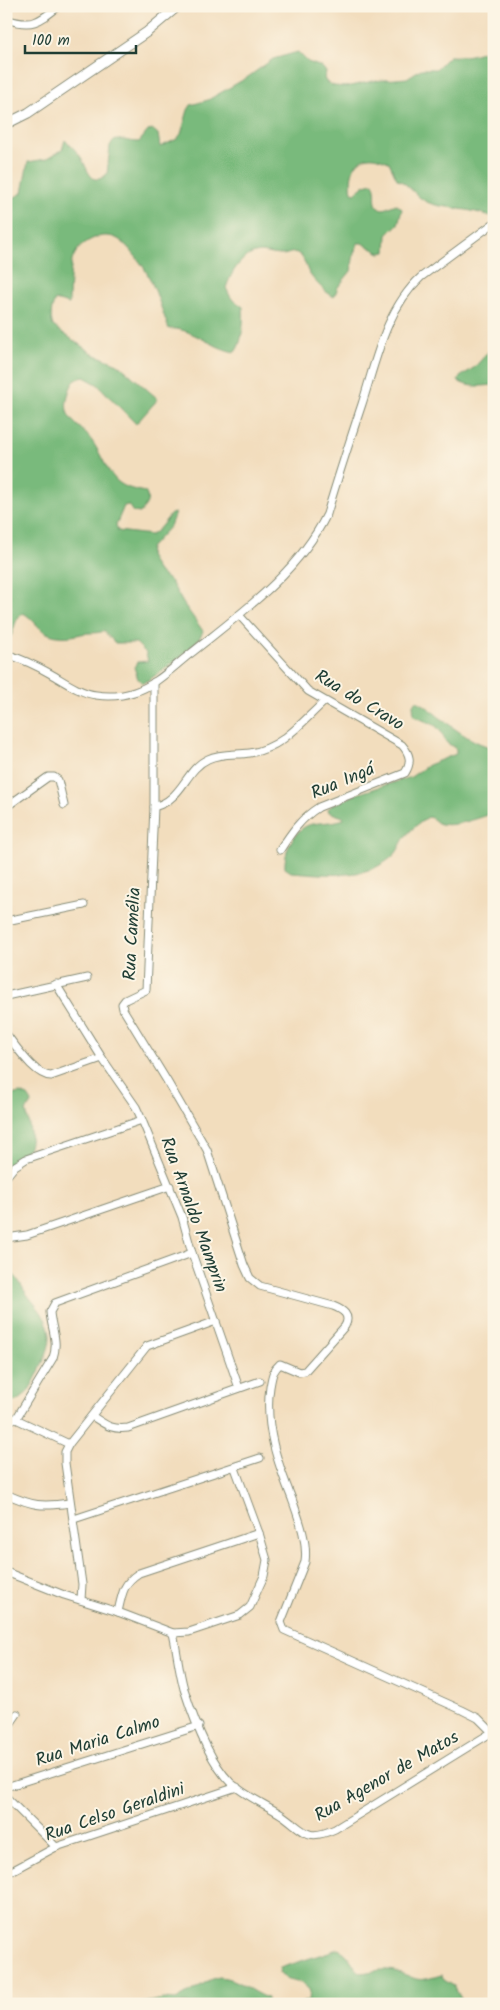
<svg xmlns="http://www.w3.org/2000/svg" width="500" height="2010" font-family="Kalam,sans-serif">
	<style>
		.forest { fill: #79ba7c; stroke: #4c7c58 }
		.lines { fill: none; stroke-linecap: round; stroke-linejoin: round }
		.minor-casing { stroke: #888d78; stroke-width: 9 }
		.tertiary-casing { stroke: #888d78; stroke-width: 11 }
		.minor { stroke: #fff; stroke-width: 7 }
		.tertiary { stroke: #fff; stroke-width: 9 }
		.labels { text-anchor: middle; dominant-baseline: central; stroke-width: 4; stroke-linejoin: round; paint-order: stroke }
		.street-label { font-size: 18px; fill: #1f3d34; stroke: #fcf5e5 }
	</style>
	<rect width="100%" height="100%" fill="#fcf5e5"/>
	<filter id="ink" filterUnits="userSpaceOnUse"><feTurbulence type="fractalNoise" baseFrequency=".02" numOctaves="2"/><feDisplacementMap in="SourceGraphic" scale="10" xChannelSelector="R" yChannelSelector="G"/><feConvolveMatrix kernelMatrix="1 2 1 2 8 2 1 2 1" color-interpolation-filters="sRGB"/></filter>
	<filter id="wash" filterUnits="userSpaceOnUse"><feTurbulence type="fractalNoise" baseFrequency=".0096" numOctaves="4" result="noise"/><feDisplacementMap in="SourceGraphic" scale="20" xChannelSelector="R" yChannelSelector="G"/><feGaussianBlur stdDeviation="1.12" result="paint"/><feColorMatrix in="noise" values="0 0 0 0 0 0 0 0 0 0 0 0 0 0 0 0 0 1.4 0 .05"/><feComposite in="paint" operator="in"/></filter>
	<g filter="url(#wash)">
		<rect width="100%" height="100%" fill="#f2ddbd"/>
		<g class="forest">
			<path d="M494 45V215L490 216C480 213 470 210 459 209 447 206 436 207 425 201 413 194 410 185 397 179L389 162C383 160 375 156 369 157 353 159 349 178 352 192L355 193 365 185 373 183C378 193 373 200 378 208L384 209 396 204 402 209 398 224 387 235 386 252 380 253 362 243H358L354 253 351 271 338 287 334 297C325 292 314 281 309 273 305 266 305 257 297 253 292 251 287 255 282 255 275 255 269 253 262 252 243 252 231 272 226 288L231 298 243 307C244 319 243 343 235 352 213 349 189 326 169 329 160 306 153 277 137 258 132 252 125 243 118 239 102 230 79 242 73 258 70 265 69 295 69 304L55 300C51 309 50 317 53 326L93 354 118 364 158 399 136 424 97 384 84 377C75 379 73 382 70 389 58 422 79 420 94 444 102 456 106 470 117 481 125 488 135 490 145 492 151 500 145 507 140 513L133 512 128 505 124 506 116 525 118 531 151 535 158 530 171 514 175 513 170 526 150 548 149 556 157 570 171 582 183 603 203 631C198 647 158 675 143 683L138 679 134 667 138 662 148 661 146 653 136 643H115L104 631C96 634 90 632 81 634 70 637 58 638 47 633 37 628 33 618 23 613 12 620 16 634 6 642V202L22 193 28 162 46 159 62 150 65 140C70 145 76 150 80 156 87 165 90 190 107 174L110 146 113 141C123 138 129 142 139 142L148 131 152 129 158 134 160 147 177 139 181 134 188 110 191 105 208 100 248 77 273 59 298 52 308 62 322 67 326 72 324 78 326 82 334 86 346 87 373 81 407 78 421 69H436L449 56C467 57 479 55 494 45Z"/>
			<path d="M494 345V385C482 386 468 388 458 381L460 377 475 367Z"/>
			<path d="M416 701C426 704 433 713 442 719 457 731 475 744 494 748V813C481 817 451 829 438 823 434 820 433 818 428 817 420 822 411 829 405 837 400 844 399 851 392 857 364 881 326 874 291 872L285 868C284 851 294 828 312 824 323 822 333 823 344 819L343 817 329 812 328 809 332 805 357 794 411 777 428 765 456 754V749L446 742 441 732 436 726 414 716 413 704Z"/>
			<path d="M20 1093 28 1096 32 1102 26 1111C35 1151 31 1145 6 1173V1100L11 1095Z"/>
			<path d="M6 1271C17 1274 20 1284 26 1293 36 1306 49 1319 50 1336 51 1349 36 1379 29 1390 24 1397 15 1403 6 1404Z"/>
			<path d="M338 1949C351 1954 352 1967 361 1973 371 1972 384 1968 394 1971 419 1978 413 1984 441 1975L444 1980 454 1986 464 2004H300L309 1999 310 1991C299 1976 288 1983 279 1973L280 1968Z"/>
			<path d="M219 1977C238 1978 250 1992 267 1998V2004H138L163 1999 176 2000 210 1980Z"/>
		</g>
	</g>
	<g filter="url(#ink)">
		<g class="lines">
			<g class="minor-casing">
				<g id="minor">
					<path d="M6 19C32 28 39 22 59 6"/>
					<path d="M239 615 308 691 402 745C410 754 412 762 405 773L319 807C301 818 291 833 280 850"/>
					<path d="M6 654C22 659 37 666 51 674 65 682 80 693 96 695 108 697 122 696 134 692 155 686 173 667 190 654 240 614 298 573 327 514 338 477 350 440 362 404 376 360 386 309 421 277L494 223"/>
					<path d="M154 682V807L146 990 125 1000 122 1004 123 1009 167 1081 207 1150 244 1265 250 1278 260 1286 333 1306C343 1310 351 1315 345 1326L305 1371 299 1372 280 1364C272 1371 272 1377 270 1387 264 1426 278 1464 292 1499 299 1519 308 1542 305 1562L281 1622 284 1630 462 1710 478 1718 492 1732"/>
					<path d="M6 807 48 777H54L58 780 64 805"/>
					<path d="M154 807C160 805 166 803 171 798 185 787 190 767 208 759 221 753 236 755 250 753 282 748 301 723 324 702"/>
					<path d="M6 921 84 905"/>
					<path d="M56 984 102 1058 136 1107 142 1120 182 1217 192 1253 239 1388"/>
					<path d="M6 996 87 978"/>
					<path d="M6 1034C16 1046 35 1076 51 1076L102 1058"/>
					<path d="M6 1177 15 1166 26 1159 142 1120"/>
					<path d="M6 1238 27 1235 170 1186"/>
					<path d="M92 1416C106 1425 111 1430 128 1428L260 1381"/>
					<path d="M6 1417 16 1419 69 1444"/>
					<path d="M16 1419 53 1358C59 1341 51 1328 50 1312L55 1303 192 1253"/>
					<path d="M6 1494C33 1506 41 1507 70 1503"/>
					<path d="M74 1519 260 1458"/>
					<path d="M6 1572 64 1595 118 1612 173 1633 189 1632 240 1615 250 1607 264 1576 267 1560 259 1533 235 1468"/>
					<path d="M81 1600 82 1584 65 1463V1452L69 1444 147 1346 216 1321"/>
					<path d="M118 1612C122 1594 123 1583 139 1573L259 1533"/>
					<path d="M173 1633C177 1651 179 1671 184 1689 193 1717 209 1761 230 1782 245 1796 265 1804 282 1815 305 1831 306 1842 335 1829L494 1731"/>
					<path d="M6 1730 17 1714"/>
					<path d="M6 1787 199 1726"/>
					<path d="M6 1797 56 1847"/>
					<path d="M6 1874 56 1847 237 1787"/>
				</g>
			</g>
			<g class="tertiary-casing">
				<path id="tertiary" d="M6 124 28 113 147 32 178 6"/>
			</g>
			<use href="#minor" class="minor"/>
			<use href="#tertiary" class="tertiary"/>
		</g>
	</g>
	<g class="labels">
		<g class="street-label">
			<text transform="translate(359 701) rotate(31)">Rua do Cravo</text>
			<text transform="translate(343 782) rotate(-23)">Rua Ingá</text>
			<text transform="translate(133 934) rotate(-87)">Rua Camélia</text>
			<text transform="translate(193 1215) rotate(70)">Rua Arnaldo Mamprin</text>
			<text transform="translate(98 1742) rotate(-18)">Rua Maria Calmo</text>
			<text transform="translate(387 1777) rotate(-30)">Rua Agenor de Matos</text>
			<text transform="translate(115 1813) rotate(-19)">Rua Celso Geraldini</text>
		</g>
	</g>
	<rect width="500" height="2010" fill="none" stroke="#fcf5e5" stroke-width="25"/>
	<path d="M25 45v8h111v-8" fill="none" stroke="#1f3d34" stroke-width="2.5"/>
	<text x="32" y="45" font-size="15" fill="#1f3d34" stroke="#fcf5e5" stroke-width="4" paint-order="stroke">100 m</text>
</svg>
